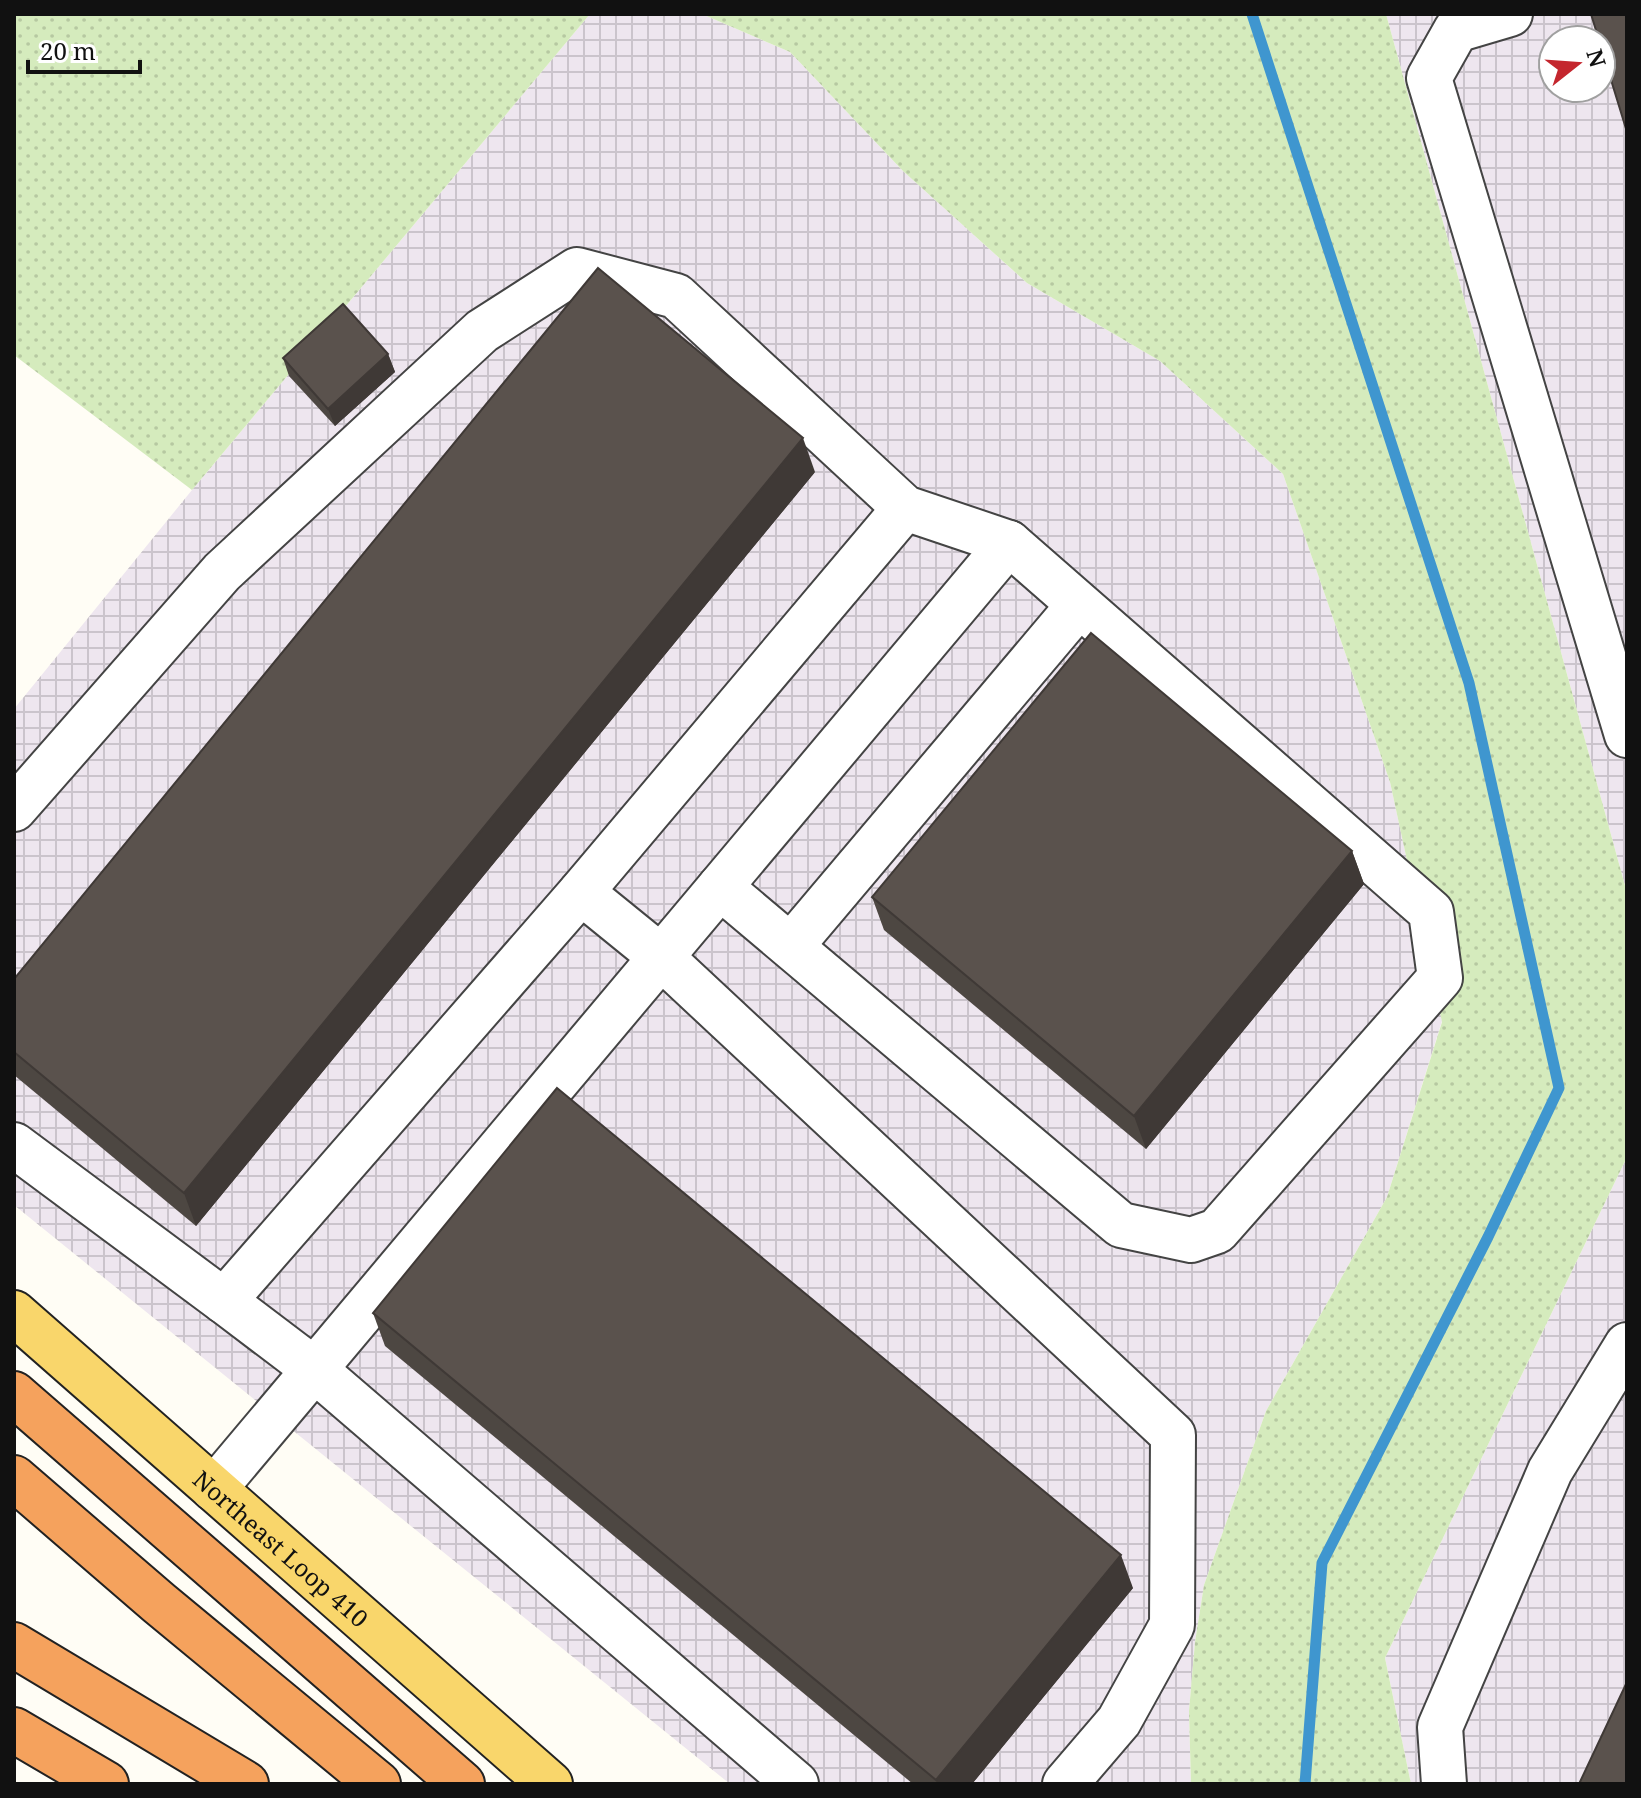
<svg xmlns="http://www.w3.org/2000/svg" width="1641" height="1798" font-family="'Noto Serif',serif">
	<style>
		.industrial { fill: url(#industrial-grid); fill-rule: evenodd }
		.grass { fill: url(#grass-dots) }
		.lines { fill: none; stroke-linecap: round; stroke-linejoin: round }
		.stream { stroke: #3f96cf; stroke-width: 11 }
		.minor-casing { stroke: #444; stroke-width: 48 }
		.major-casing { stroke: #222; stroke-width: 48 }
		.highway-casing { stroke: #222; stroke-width: 48 }
		.minor { stroke: #fff; stroke-width: 44 }
		.major { stroke: #f9d66b; stroke-width: 44 }
		.highway { stroke: #f5a25d; stroke-width: 44 }
		.wall { fill: #4d4742 }
		.shaded-wall { fill: #3f3936 }
		.building { fill: #5a524d; stroke: #3f3936; stroke-width: 2 }
		.labels { text-anchor: middle; dominant-baseline: central; stroke-width: 8; stroke-linejoin: round; paint-order: stroke }
		.street-label { font-size: 24px; fill: #111; stroke: #fff }
	</style>
	<defs>
		<pattern id="industrial-grid" width="8" height="8" patternUnits="userSpaceOnUse" patternTransform="scale(2)"><rect width="8" height="8" fill="#eee6ef"/><path d="M0 4h8M4 0v8" fill="none" stroke="#cbc4cc"/></pattern>
		<pattern id="grass-dots" width="8" height="8" patternUnits="userSpaceOnUse" patternTransform="scale(2)"><rect width="8" height="8" fill="#d5ebbd"/><path d="M2 2h.1M6 6h.1" fill="none" stroke="#b6c8a1" stroke-width="1.8" stroke-linecap="round"/></pattern>
	</defs>
	<rect width="100%" height="100%" fill="#fffdf5"/>
	<g class="industrial">
		<path d="M590 14H702L790 52 903 171 1027 283 1160 361 1283 474 1390 782 1442 1021 1387 1197 1266 1411 1204 1585 1195 1642 1189 1711 1191 1784H730L14 1205V709L192 490Z"/>
		<path d="M1386 14H1627V893ZM1553 40H1601V88H1553Z"/>
		<path d="M1627 1157V1784H1411L1385 1658Z"/>
	</g>
	<g class="grass">
		<path d="M14 14H590L192 490 14 355Z"/>
		<path d="M702 14H1386L1627 893V1157L1385 1658 1411 1784H1191L1189 1711 1195 1642 1204 1585 1266 1411 1387 1197 1442 1022 1390 782 1283 474 1160 361 1027 283 903 171 790 52Z"/>
	</g>
	<g class="lines">
		<path class="stream" d="M1252 14 1469 683 1559 1088 1488 1237 1322 1563 1305 1784"/>
		<g class="minor-casing">
			<g id="minor">
				<path d="M1510 14 1456 30 1429 78 1627 735"/>
				<path d="M14 809 222 572 482 331 577 270 676 296 905 508 1009 543 1431 912 1440 978 1217 1231 1191 1240 1121 1225 720 887"/>
				<path d="M581 892 661 957 1173 1435 1172 1625 1119 1721 1065 1784"/>
				<path d="M791 946 1079 605"/>
				<path d="M14 1145 224 1301"/>
				<path d="M214 1489 1009 543"/>
				<path d="M796 1784 315 1370 224 1301 581 892 905 508"/>
				<path d="M1444 1784 1440 1727 1550 1471 1627 1345"/>
			</g>
		</g>
		<g class="major-casing">
			<g id="major">
				<path id="s1" d="M14 1313 550 1784"/>
			</g>
		</g>
		<g class="highway-casing">
			<g id="highway">
				<path d="M14 1394 462 1784"/>
				<path d="M14 1478 159 1603 378 1784"/>
				<path d="M14 1645 246 1784"/>
				<path d="M14 1730 106 1784"/>
			</g>
		</g>
		<use href="#minor" class="minor"/>
		<use href="#major" class="major"/>
		<use href="#highway" class="highway"/>
	</g>
	<g class="wall">
		<path d="M388 354 395 372 335 426 289 376 283 358Z"/>
		<path d="M815 472 196 1226 14 1075V979Z"/>
		<path d="M1352 851 1364 884 1146 1149 884 930 872 897Z"/>
		<path d="M373 1313 1133 1588 972 1784H913L385 1346Z"/>
	</g>
	<g class="shaded-wall">
		<path d="M388 354 395 372 335 426 328 409Z"/>
		<path d="M803 438 815 472 196 1226 184 1193Z"/>
		<path d="M1352 851 1364 884 1146 1149 1134 1116Z"/>
		<path d="M1121 1555 1133 1588 972 1784H937L936 1780Z"/>
	</g>
	<g class="building">
		<path d="M1591 14H1627V132L1601 47V40H1599Z"/>
		<path d="M598 268 803 438 184 1193 14 1052V979Z"/>
		<path d="M343 304 388 354 328 409 283 358Z"/>
		<path d="M1091 633 1352 851 1134 1116 872 897Z"/>
		<path d="M557 1088 1121 1555 936 1780 373 1313Z"/>
		<path d="M1627 1682V1784H1579Z"/>
	</g>
	<g class="labels">
		<g class="street-label">
			<text stroke="none"><textPath href="#s1" startOffset="356">Northeast Loop 410</textPath></text>
		</g>
	</g>
	<rect width="1641" height="1798" fill="none" stroke="#111111" stroke-width="32"/>
	<g transform="translate(1577 64) rotate(73)"><circle r="38" fill="#ffffff" stroke="#a0a0a0" stroke-width="2"/>
	<path d="M0-6L14 30L0 20L-14 30Z" fill="#c4262e"/>
	<text y="-12" font-size="22" font-weight="bold" text-anchor="middle" fill="#111111">N</text>
	</g>
	<path d="M28 60v12h112v-12" fill="none" stroke="#111111" stroke-width="4"/>
	<text x="40" y="60" font-size="24" fill="#111111" stroke="#ffffff" stroke-width="6" paint-order="stroke">20 m</text>
</svg>
